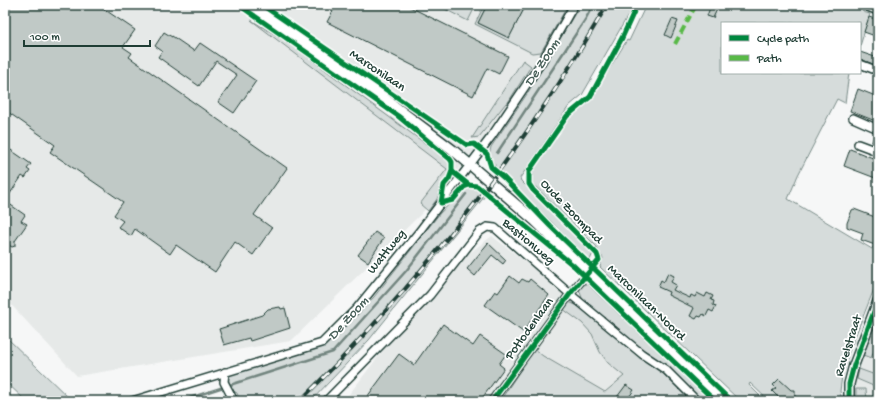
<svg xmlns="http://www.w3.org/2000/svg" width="883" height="406" font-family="'Gochi Hand',sans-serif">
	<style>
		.built { fill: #e6e9e8 }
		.green { fill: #d6dcdb; stroke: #7a8c88 }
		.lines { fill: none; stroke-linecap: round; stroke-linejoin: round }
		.stream { stroke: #72857f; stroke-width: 2.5 }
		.building { fill: #c0c9c6; stroke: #1f3d34 }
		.minor-casing { stroke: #1f3d34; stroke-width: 10 }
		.tertiary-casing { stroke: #1f3d34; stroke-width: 12 }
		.minor { stroke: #fff; stroke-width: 7 }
		.tertiary { stroke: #fff; stroke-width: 9 }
		.rail-casing { stroke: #1f3d34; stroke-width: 4 }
		.rail { stroke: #fff; stroke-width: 2.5; stroke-dasharray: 8; stroke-linecap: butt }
		.quiet { stroke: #58b947; stroke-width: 4; stroke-dasharray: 8 4; stroke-linecap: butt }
		.cycleway-casing { stroke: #fff; stroke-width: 8 }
		.cycleway { stroke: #00873e; stroke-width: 5 }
		.labels { text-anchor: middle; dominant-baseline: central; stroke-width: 3.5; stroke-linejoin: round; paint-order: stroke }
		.street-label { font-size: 13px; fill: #1f3d34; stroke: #fff }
		.water-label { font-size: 14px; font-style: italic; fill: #49615a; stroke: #fff }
	</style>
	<rect width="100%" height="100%" fill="#f6f7f7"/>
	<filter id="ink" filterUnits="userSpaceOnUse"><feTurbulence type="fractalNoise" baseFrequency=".025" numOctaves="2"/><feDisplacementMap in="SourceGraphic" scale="8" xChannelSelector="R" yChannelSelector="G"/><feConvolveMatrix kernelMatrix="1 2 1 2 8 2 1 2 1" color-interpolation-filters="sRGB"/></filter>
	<g filter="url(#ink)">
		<g class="built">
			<path d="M5 5H593L592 9 421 214 291 341 77 376 5 298Z"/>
			<path d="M492 236 705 401H344L442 274Z"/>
			<path d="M878 312V401H854L852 378Z"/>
		</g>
		<g class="green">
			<path d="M437 5H476L468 21Z"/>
			<path d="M484 5H487L478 23 509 38 526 5H568L541 52 532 53 475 24Z"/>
			<path d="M580 5H634L582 95 569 106 520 178 521 181 591 250 593 253 590 260 497 168 489 155 491 147 527 94Z"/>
			<path d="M646 5H862L863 12 870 14 860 46V23H722V73H849L845 103 837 99 798 175 788 199 872 249 878 234V279L849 352 842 376 840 391 842 401H769L750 383 749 385 765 401H740L600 267 603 258 596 246 527 178 573 110 589 102 594 94 627 40 629 41Z"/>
			<path d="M251 20 287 42 449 161 452 170 444 182 437 199 428 211 420 204 447 169Z"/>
			<path d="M523 60 531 66 507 104 506 103 479 137 472 138Z"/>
			<path d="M468 187 475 188 485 196 369 340 311 401H240L237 393 233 391 228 379 230 375 331 339 346 326 374 297 440 213Z"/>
			<path d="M587 284 710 401H701L665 364 637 345 587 303 582 298 579 289 583 285Z"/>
			<path d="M569 302 578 306 619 338 645 361 663 374 691 401H500L534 349 543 356 605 392 624 376 608 363 600 352 592 334 582 323 563 309Z"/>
			<path d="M878 316V341L871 358 863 355Z"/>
			<path d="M5 336 72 401H26L5 381Z"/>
			<path d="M859 369 878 376V388L857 379Z"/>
			<path d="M856 389H866L867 401H856Z"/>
		</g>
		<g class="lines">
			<g class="stream">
				<path d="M497 153 585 20 593 5"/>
				<path d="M180 401 333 352 406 271 466 194"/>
			</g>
		</g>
		<g class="building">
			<path d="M5 5H98L135 30 123 47 132 53 129 57 287 168 254 215 272 228 253 255 235 242 215 272 176 245 170 254 135 229 131 236 118 227 123 221 114 215 123 202 50 152 55 145 5 110Z"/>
			<path d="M336 5H406L508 56 499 74 487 68 473 96 327 22Z"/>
			<path d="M487 5H526L509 38 478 23Z"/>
			<path d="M711 5H719L713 18 707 16Z"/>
			<path d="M869 17 878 20V37L864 32Z"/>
			<path d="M672 19 678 21 671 38 665 35Z"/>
			<path d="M164 32 172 37V36L194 51 200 43 256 81 234 113 218 102 237 75 216 61 199 86 158 57 162 51 155 46Z"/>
			<path d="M860 52 878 58V66L860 59Z"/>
			<path d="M858 89 878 97V122L850 111Z"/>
			<path d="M5 146 31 164 27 169 30 171 25 178 22 176 5 201Z"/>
			<path d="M850 149 878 160V179L844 166Z"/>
			<path d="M5 201 25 215 21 221 27 224 15 241V246L12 247 5 243Z"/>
			<path d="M854 209 875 217V219H876L874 224 878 225V238L875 245 861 240 863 233 847 227V223L852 210Z"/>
			<path d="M375 232 384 238 368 262 358 255Z"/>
			<path d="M488 243 506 260 503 264 492 255 475 276 467 269Z"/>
			<path d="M668 273 674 276 671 282 676 285 673 290 681 294 690 298 691 295 695 297 697 293 705 297 707 293 713 296 711 300 714 301 713 305 716 306 713 312 709 310 706 316 703 314 701 317 698 316 696 319 690 316 694 308 668 295 669 292 658 287 661 280 664 282Z"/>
			<path d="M510 276 519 283 522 279 528 282 530 279 549 295 523 332 485 305 495 291 498 293Z"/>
			<path d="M280 307 281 309 285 308 290 328 250 341 249 338 224 345 219 329 262 315 268 309Z"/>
			<path d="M443 324 473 346 480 336 506 354 499 364 504 368 480 401H364L399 354 414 365Z"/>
			<path d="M779 379 791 390H795V398H789L786 401H782L772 391 776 388 773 385Z"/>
			<path d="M626 385 634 390 629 397 635 401H614Z"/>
		</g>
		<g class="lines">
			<g class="minor-casing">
				<g id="minor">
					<path d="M863 5 878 11"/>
					<path d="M860 64 878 71"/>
					<path d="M853 118 878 129"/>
					<path d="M878 138 874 150 878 152"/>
					<path d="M858 144 874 150"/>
					<path d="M225 372 224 382 234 401"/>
					<path d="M132 401 322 343 357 308 418 233 491 137 541 63 574 5"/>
					<path d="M326 401 430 295 479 232 487 227 495 228 570 294 642 354 666 370 697 401"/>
					<path d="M492 401 570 294 593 267"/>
				</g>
			</g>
			<g class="tertiary-casing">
				<g id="tertiary">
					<path d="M251 5 376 92 453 150 534 220 722 401"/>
					<path d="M849 401V384L854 365 878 301"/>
				</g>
			</g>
			<use href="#minor" class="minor"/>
			<use href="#tertiary" class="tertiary"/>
			<g class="rail-casing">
				<path id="rail" d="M300 401C421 282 522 152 607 5"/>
			</g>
			<use href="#rail" class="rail"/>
			<path class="quiet" d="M675 44 696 5"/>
			<g class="cycleway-casing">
				<g id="cycleway">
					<path d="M239 5 398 116 450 159 452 162V171L454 173 469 185 477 186 574 266 715 401"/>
					<path d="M262 5 467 145 474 144 487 154 491 167 504 178 550 226 731 401"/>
					<path d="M452 171 449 179 444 185 441 203 453 200 464 187 469 185"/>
					<path d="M492 401 570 294 599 260 597 254 533 190 529 184V171L567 116 590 97 622 38 637 5"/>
					<path d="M849 401V384L854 365 878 301"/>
				</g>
			</g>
			<use href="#cycleway" class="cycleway"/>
		</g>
	</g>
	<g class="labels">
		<g class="street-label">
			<text transform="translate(377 71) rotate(34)">Marconilaan</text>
			<text transform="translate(571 212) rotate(46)">Oude Zoompad</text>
			<text transform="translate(528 242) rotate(40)">Bastionweg</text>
			<text transform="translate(387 252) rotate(-51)">Wattweg</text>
			<text transform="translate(646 303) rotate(44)">Marconilaan-Noord</text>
			<text transform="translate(530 329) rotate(-54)">Potlodenlaan</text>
			<text transform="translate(849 346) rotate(-72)">Ravelstraat</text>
		</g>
		<g class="water-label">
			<text transform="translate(543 63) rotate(-57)">De Zoom</text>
			<text transform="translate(349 319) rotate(-48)">De Zoom</text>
		</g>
	</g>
	<rect width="883" height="406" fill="none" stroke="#fff" stroke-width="20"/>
	<rect x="10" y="10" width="863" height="386" fill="none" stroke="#1f3d34" stroke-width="1.5" filter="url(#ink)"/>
	<rect x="721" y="22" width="140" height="52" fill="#ffffff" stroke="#a5b1ae"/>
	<rect x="729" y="35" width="20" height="6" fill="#00873e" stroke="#a5b1ae"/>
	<text x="757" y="42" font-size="12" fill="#1f3d34">Cycle path</text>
	<rect x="729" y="55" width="20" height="6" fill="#58b947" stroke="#a5b1ae"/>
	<text x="757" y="62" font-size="12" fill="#1f3d34">Path</text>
	<path d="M24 40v6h126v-6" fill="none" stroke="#1f3d34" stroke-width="2"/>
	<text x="30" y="40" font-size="12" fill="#1f3d34" stroke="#ffffff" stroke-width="3" paint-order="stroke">100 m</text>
</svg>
